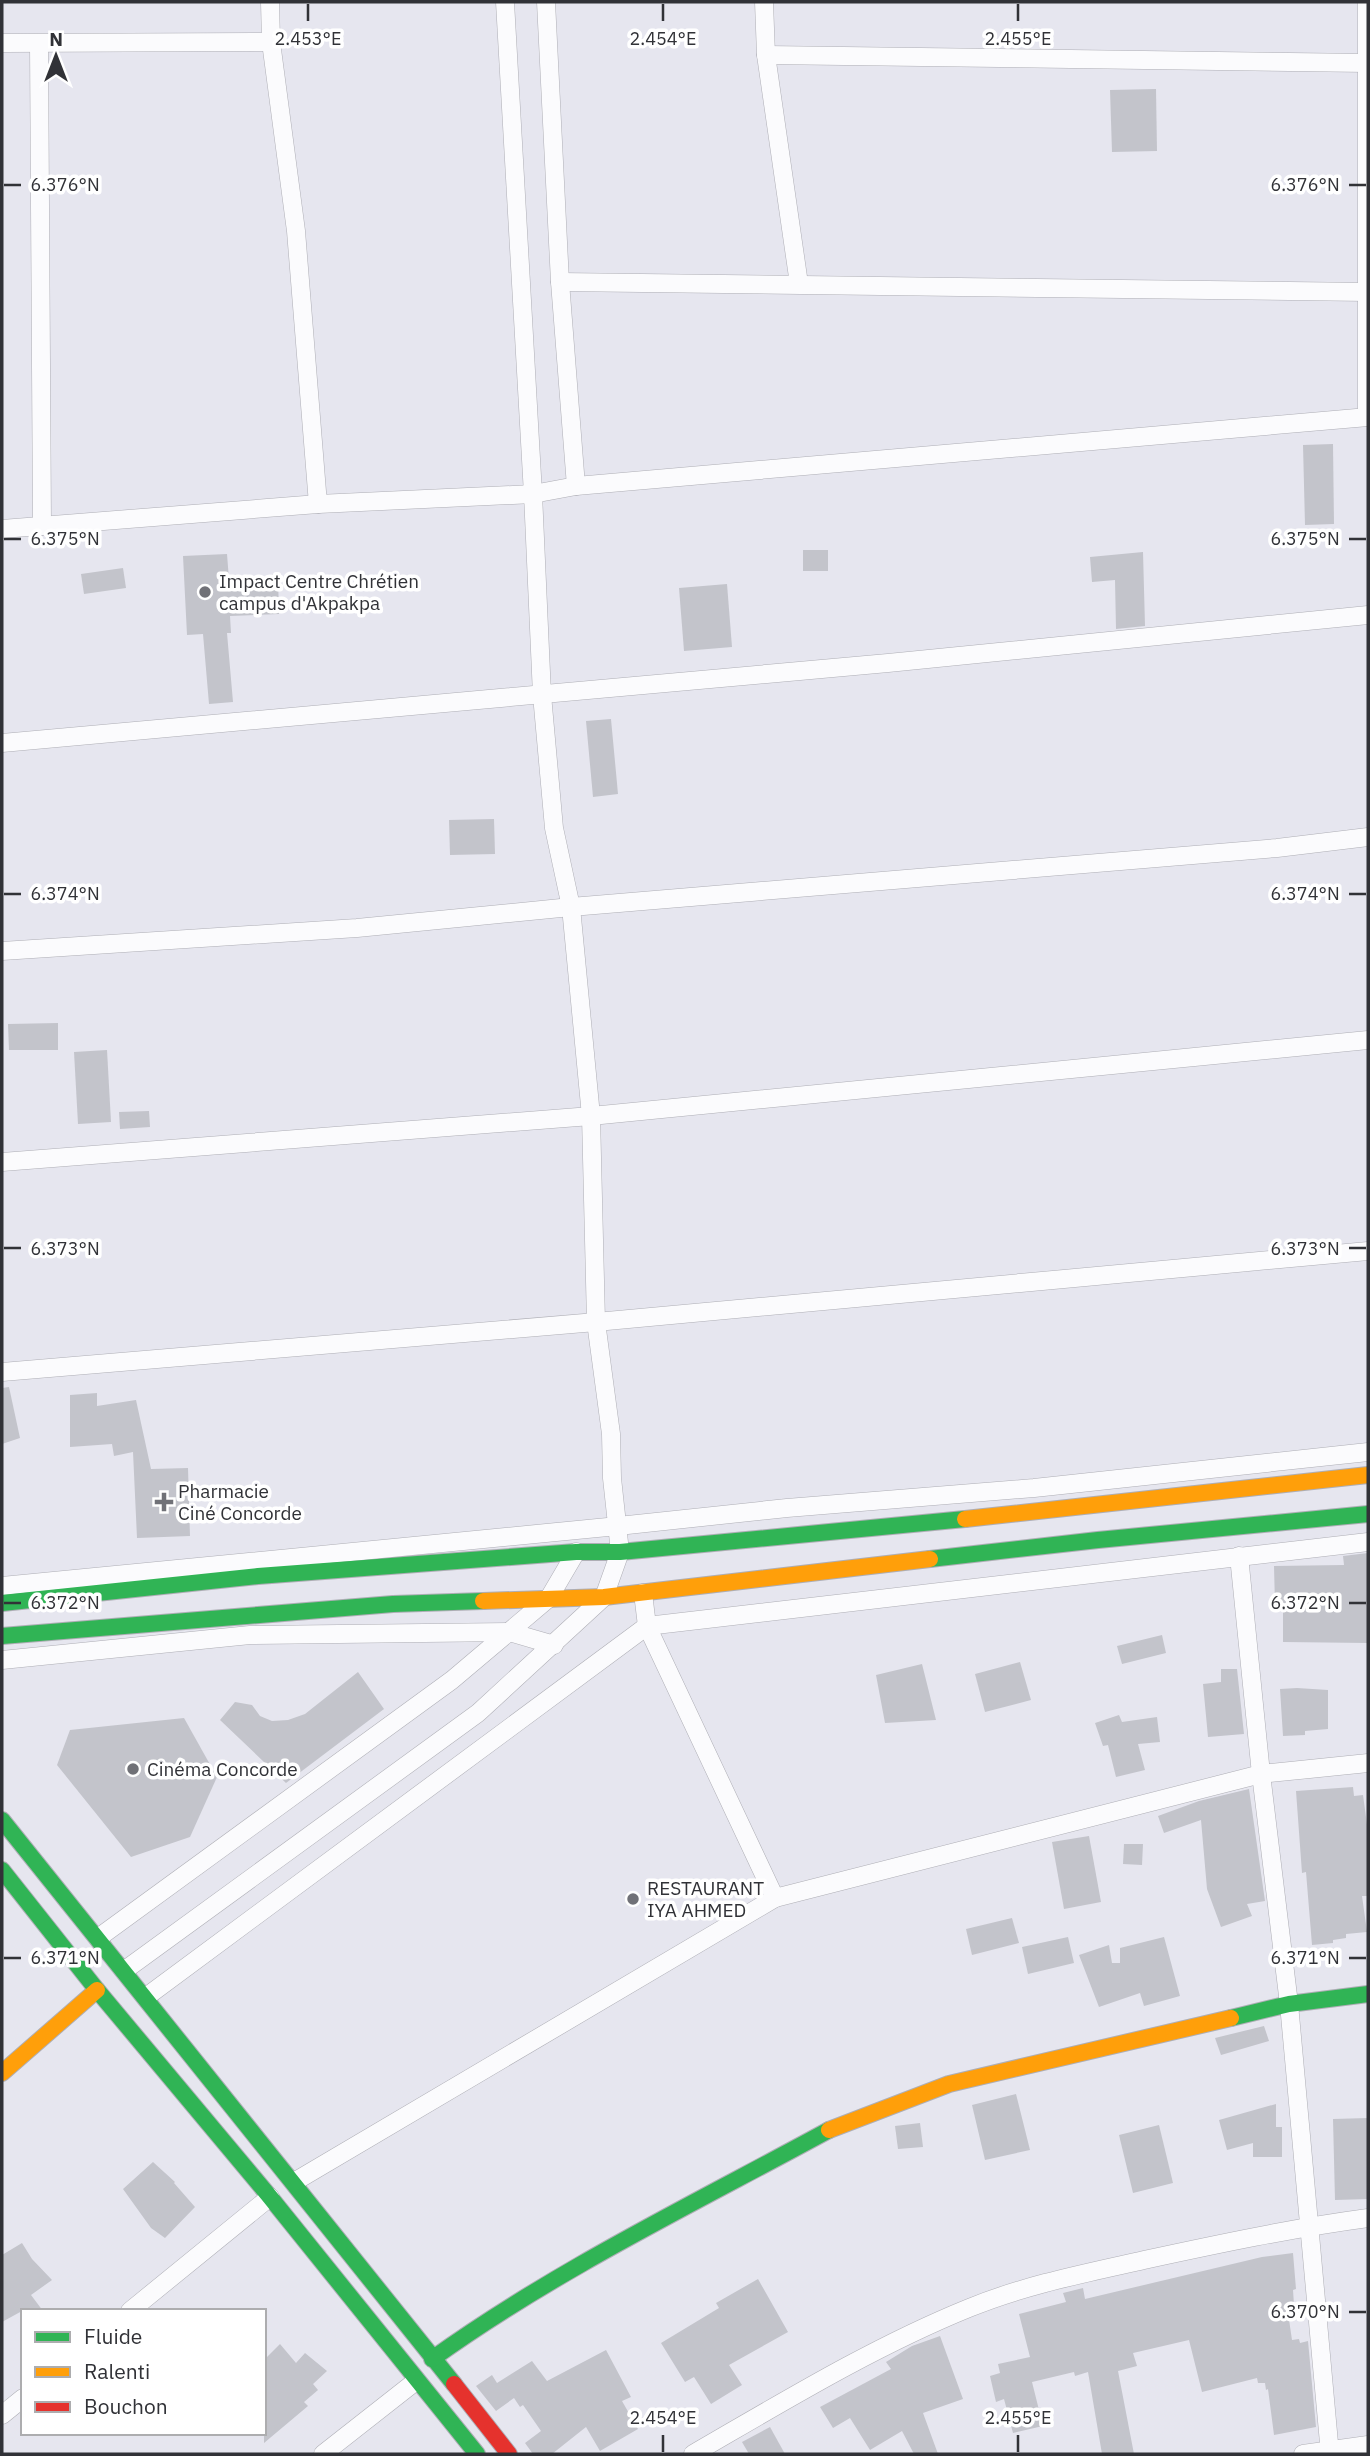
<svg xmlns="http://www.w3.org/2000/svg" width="1370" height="2456" font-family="'IBM Plex Sans',sans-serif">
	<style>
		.building { fill: #c3c4cb }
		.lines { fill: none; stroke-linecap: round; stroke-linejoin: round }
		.street-casing { stroke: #aeaeb5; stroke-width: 19 }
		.fast-casing { stroke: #aeaeb5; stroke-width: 18 }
		.slow-casing { stroke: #aeaeb5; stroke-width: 18 }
		.jam-casing { stroke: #aeaeb5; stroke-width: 18 }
		.street { stroke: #fbfbfd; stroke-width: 18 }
		.fast { stroke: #30b455; stroke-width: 16 }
		.slow { stroke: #ff9f0a; stroke-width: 16 }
		.jam { stroke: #e5322d; stroke-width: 16 }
		.ticks { fill: none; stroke: #313237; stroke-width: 2.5 }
		.poi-dot { fill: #707177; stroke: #fff; stroke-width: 2.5 }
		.labels { text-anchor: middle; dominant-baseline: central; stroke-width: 7; stroke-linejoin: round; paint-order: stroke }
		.poi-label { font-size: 19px; fill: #313237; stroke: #fff; text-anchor: start }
		.ticks-label { font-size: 18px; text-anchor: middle; fill: #313237; stroke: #fff; stroke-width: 7; stroke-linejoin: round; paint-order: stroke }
	</style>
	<rect width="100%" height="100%" fill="#e6e6ef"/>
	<g class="building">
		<path d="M1156 89 1157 151 1112 152 1110 90Z"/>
		<path d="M1333 444 1334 524 1305 525 1303 445Z"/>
		<rect x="803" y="550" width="25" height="21"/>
		<path d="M1143 552 1145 626 1116 629 1115 580 1092 582 1090 557Z"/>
		<path d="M227 554 229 580 278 578 279 614 230 616 231 633H227L233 702 209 704 203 634 187 635 183 556Z"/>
		<path d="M123 568 126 588 84 594 81 574Z"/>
		<path d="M727 584 732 647 684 651 679 588Z"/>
		<path d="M611 719 618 794 593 797 586 721Z"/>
		<path d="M494 819 495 854 450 855 449 820Z"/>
		<path d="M58 1023V1050H9L8 1024Z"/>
		<path d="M107 1050 111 1122 78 1124 74 1052Z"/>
		<path d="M149 1111 150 1127 120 1129 119 1112Z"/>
		<path d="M9 1387 20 1438 2 1444V1388Z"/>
		<path d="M97 1393V1406L136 1400 151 1469 188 1468 190 1536 137 1538 133 1452 114 1456 112 1444 70 1447V1395Z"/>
		<path d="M1368 1553V1643L1283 1642V1605H1275L1274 1566 1344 1565 1343 1556Z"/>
		<path d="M1162 1635 1166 1653 1122 1664 1117 1646Z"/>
		<path d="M1020 1662 1031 1700 985 1712 975 1674Z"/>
		<path d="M922 1664 936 1720 885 1723 876 1675Z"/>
		<path d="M1221 1669H1237L1244 1734 1208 1737 1203 1684 1221 1682Z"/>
		<path d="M358 1672 384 1709 286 1783 220 1720 235 1702 252 1705 260 1716 272 1721 288 1720 305 1714Z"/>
		<path d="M1297 1688 1328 1690V1729L1305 1731V1735L1283 1736 1280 1689Z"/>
		<path d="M1119 1715 1122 1722 1157 1717 1160 1742 1138 1744 1145 1770 1116 1777 1108 1745 1103 1746 1095 1723Z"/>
		<path d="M184 1718 217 1777 190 1837 131 1857 57 1765 70 1730Z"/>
		<path d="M1353 1787 1354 1796 1363 1795 1368 1832V1896H1362L1367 1932 1346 1934V1938L1333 1940V1943L1312 1945 1306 1872 1302 1873 1296 1791Z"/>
		<path d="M1249 1789 1265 1901 1247 1904 1252 1916 1221 1927 1207 1889 1201 1820 1164 1833 1158 1816 1199 1801Z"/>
		<path d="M1089 1836 1101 1902 1064 1909 1052 1842Z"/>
		<path d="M1124 1844H1143L1142 1865 1123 1864Z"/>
		<path d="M1012 1918 1019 1943 972 1955 966 1929Z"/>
		<path d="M1068 1937 1074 1963 1028 1974 1022 1947Z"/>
		<path d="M1164 1937 1180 1996 1144 2006 1140 1993 1099 2007 1079 1955 1109 1945 1112 1963H1120V1948Z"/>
		<path d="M1264 2026 1269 2041 1221 2055 1215 2038Z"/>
		<path d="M1016 2094 1030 2150 985 2160 972 2105Z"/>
		<path d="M1276 2104V2127H1282V2157H1253V2143L1227 2150 1219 2120Z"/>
		<path d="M1368 2118V2199L1335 2200 1333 2119Z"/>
		<path d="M920 2123 923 2147 898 2149 895 2126Z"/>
		<path d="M1159 2125 1173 2183 1133 2193 1119 2135Z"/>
		<path d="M153 2162 175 2182 174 2183 195 2207 165 2238 151 2228 123 2189Z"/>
		<path d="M22 2243 32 2259 52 2280 31 2295 43 2311H22L2 2322V2255Z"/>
		<path d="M1293 2253 1296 2289 1293 2290 1294 2305 1287 2306 1292 2340 1299 2339 1300 2343 1308 2341 1316 2427 1274 2435 1268 2389 1266 2390 1265 2383H1258L1257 2378 1202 2392 1189 2340 1133 2353 1137 2366 1118 2371 1134 2454H1102L1088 2372 1075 2376 1074 2372 1032 2382 1043 2426 1013 2433 1004 2399 996 2402 990 2376 1000 2373 998 2364 1030 2357 1019 2314 1066 2302 1063 2293 1083 2288 1085 2299 1262 2257Z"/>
		<path d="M758 2279 788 2332 729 2365 742 2385 711 2404 694 2377 685 2382 661 2343 719 2308 716 2303Z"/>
		<path d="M940 2336 963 2399 923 2413 938 2454H914L902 2431 870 2450 850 2418 833 2428 820 2407 891 2369 886 2362 912 2346Z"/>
		<path d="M280 2344 296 2363 305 2353 327 2371 313 2384 318 2390 304 2402 308 2406 264 2443V2360Z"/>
		<path d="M606 2350 631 2397 622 2401 638 2429 600 2451 586 2427 552 2454H533L525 2443 541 2431 523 2405 520 2407 514 2398 496 2411 476 2386 492 2375 497 2383 532 2361 547 2381Z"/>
		<path d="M770 2427 785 2454H749L742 2442Z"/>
	</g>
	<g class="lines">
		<g class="street-casing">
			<g id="street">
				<path d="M270 2 271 42 296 231 318 504"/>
				<path d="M546 2 560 282 576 486"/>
				<path d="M764 2 766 55 799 284"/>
				<path d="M2 43 271 42"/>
				<path d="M39 44 42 526"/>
				<path d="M766 55 1368 63"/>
				<path d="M560 282 1368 292"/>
				<path d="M1367 417V2"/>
				<path d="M2 529 318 504 533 494 576 486 1368 417"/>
				<path d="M2 743 888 663 1368 615"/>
				<path d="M2 951 357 928 571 907 1277 848 1368 837"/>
				<path d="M2 1162 591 1116 1368 1040"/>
				<path d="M2 1372 596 1322 1368 1251"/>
				<path d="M1239 1556 1261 1774 1289 2004 1330 2454"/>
				<path d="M2 1586 618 1526 787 1508 1034 1488 1368 1452"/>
				<path d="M643 1593 647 1626 775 1898"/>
				<path d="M2 1660 250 1635 509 1632 554 1645"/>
				<path d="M98 1938 452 1680 549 1598 576 1552"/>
				<path d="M125 1970 478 1713 604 1597 620 1552 612 1478 611 1434 596 1322 591 1116 571 907 554 828 542 695 533 494 505 2"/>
				<path d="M146 1997 647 1626 1368 1542"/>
				<path d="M294 2182 775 1898 1261 1774 1368 1763"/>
				<path d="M130 2311 270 2197"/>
				<path d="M2 2415 23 2398"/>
				<path d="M323 2454 416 2381"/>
				<path d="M693 2454C783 2402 873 2347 969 2308 1025 2285 1086 2273 1144 2260 1218 2244 1293 2228 1368 2218"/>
				<path d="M1303 2454 1368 2445"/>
			</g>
		</g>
		<g class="fast-casing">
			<g id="fast">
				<path d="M930 1559 1098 1540 1368 1514"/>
				<path d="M2 1603 258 1576 576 1552H620L965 1519"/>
				<path d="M2 1636 393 1604 483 1601"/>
				<path d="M2 1820 454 2384"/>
				<path d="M2 1870 97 1990 270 2197 477 2454"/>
				<path d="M1231 2018 1289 2004 1368 1994"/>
				<path d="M432 2359C556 2270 695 2203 829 2130"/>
			</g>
		</g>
		<g class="slow-casing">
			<g id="slow">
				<path d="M965 1519 1368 1475"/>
				<path d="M483 1601 604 1597 930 1559"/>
				<path d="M2 2073 97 1990"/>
				<path d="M829 2130 949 2084 1231 2018"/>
			</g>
		</g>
		<g class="jam-casing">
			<path id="jam" d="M454 2384 509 2454"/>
		</g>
		<use href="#street" class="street"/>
		<use href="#fast" class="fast"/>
		<use href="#slow" class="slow"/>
		<use href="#jam" class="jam"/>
	</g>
	<path class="ticks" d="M308 4V21M663 4V21M1018 4V21M4 185H21M1349 185H1366M4 539H21M1349 539H1366M4 894H21M1349 894H1366M4 1248H21M1349 1248H1366M4 1603H21M1349 1603H1366M4 1958H21M1349 1958H1366M1349 2312H1366M663 2435V2452M1018 2435V2452"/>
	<g class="poi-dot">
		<circle cx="205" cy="592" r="7"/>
		<path d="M160.5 1491.5h7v7h7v7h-7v7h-7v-7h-7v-7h7z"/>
		<circle cx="133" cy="1769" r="7"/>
		<circle cx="633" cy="1899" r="7"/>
	</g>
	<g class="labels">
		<g class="poi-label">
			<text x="219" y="581">Impact Centre Chrétien<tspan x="219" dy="22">campus d'Akpakpa</tspan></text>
			<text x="178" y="1491">Pharmacie<tspan x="178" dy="22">Ciné Concorde</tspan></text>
			<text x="147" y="1769">Cinéma Concorde</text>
			<text x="647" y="1888">RESTAURANT<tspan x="647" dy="22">IYA AHMED</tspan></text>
		</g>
	</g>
	<g class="ticks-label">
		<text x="308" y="45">2.453°E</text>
		<text x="663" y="45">2.454°E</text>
		<text x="1018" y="45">2.455°E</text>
		<text x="65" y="191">6.376°N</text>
		<text x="1305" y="191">6.376°N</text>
		<text x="65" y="545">6.375°N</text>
		<text x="1305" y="545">6.375°N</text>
		<text x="65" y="900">6.374°N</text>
		<text x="1305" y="900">6.374°N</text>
		<text x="65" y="1255">6.373°N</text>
		<text x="1305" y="1255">6.373°N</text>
		<text x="65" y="1609">6.372°N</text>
		<text x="1305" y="1609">6.372°N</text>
		<text x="65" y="1964">6.371°N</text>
		<text x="1305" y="1964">6.371°N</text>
		<text x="1305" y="2318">6.370°N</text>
		<text x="663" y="2424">2.454°E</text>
		<text x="1018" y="2424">2.455°E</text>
	</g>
	<rect width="1370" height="2456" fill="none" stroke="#313237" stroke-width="7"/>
	<rect x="21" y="2309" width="245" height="126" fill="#ffffff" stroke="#adadaf" stroke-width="2"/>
	<rect x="35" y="2332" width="35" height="10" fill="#30b455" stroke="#adadaf" stroke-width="2"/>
	<text x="84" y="2344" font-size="21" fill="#313237">Fluide</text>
	<rect x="35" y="2367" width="35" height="10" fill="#ff9f0a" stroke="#adadaf" stroke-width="2"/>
	<text x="84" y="2379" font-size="21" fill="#313237">Ralenti</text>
	<rect x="35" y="2402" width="35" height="10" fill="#e5322d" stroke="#adadaf" stroke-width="2"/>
	<text x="84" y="2414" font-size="21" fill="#313237">Bouchon</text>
	<g transform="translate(56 56)" stroke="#ffffff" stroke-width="5" paint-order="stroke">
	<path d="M0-5L12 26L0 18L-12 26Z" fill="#313237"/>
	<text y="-10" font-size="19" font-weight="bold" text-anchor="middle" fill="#313237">N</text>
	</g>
</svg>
